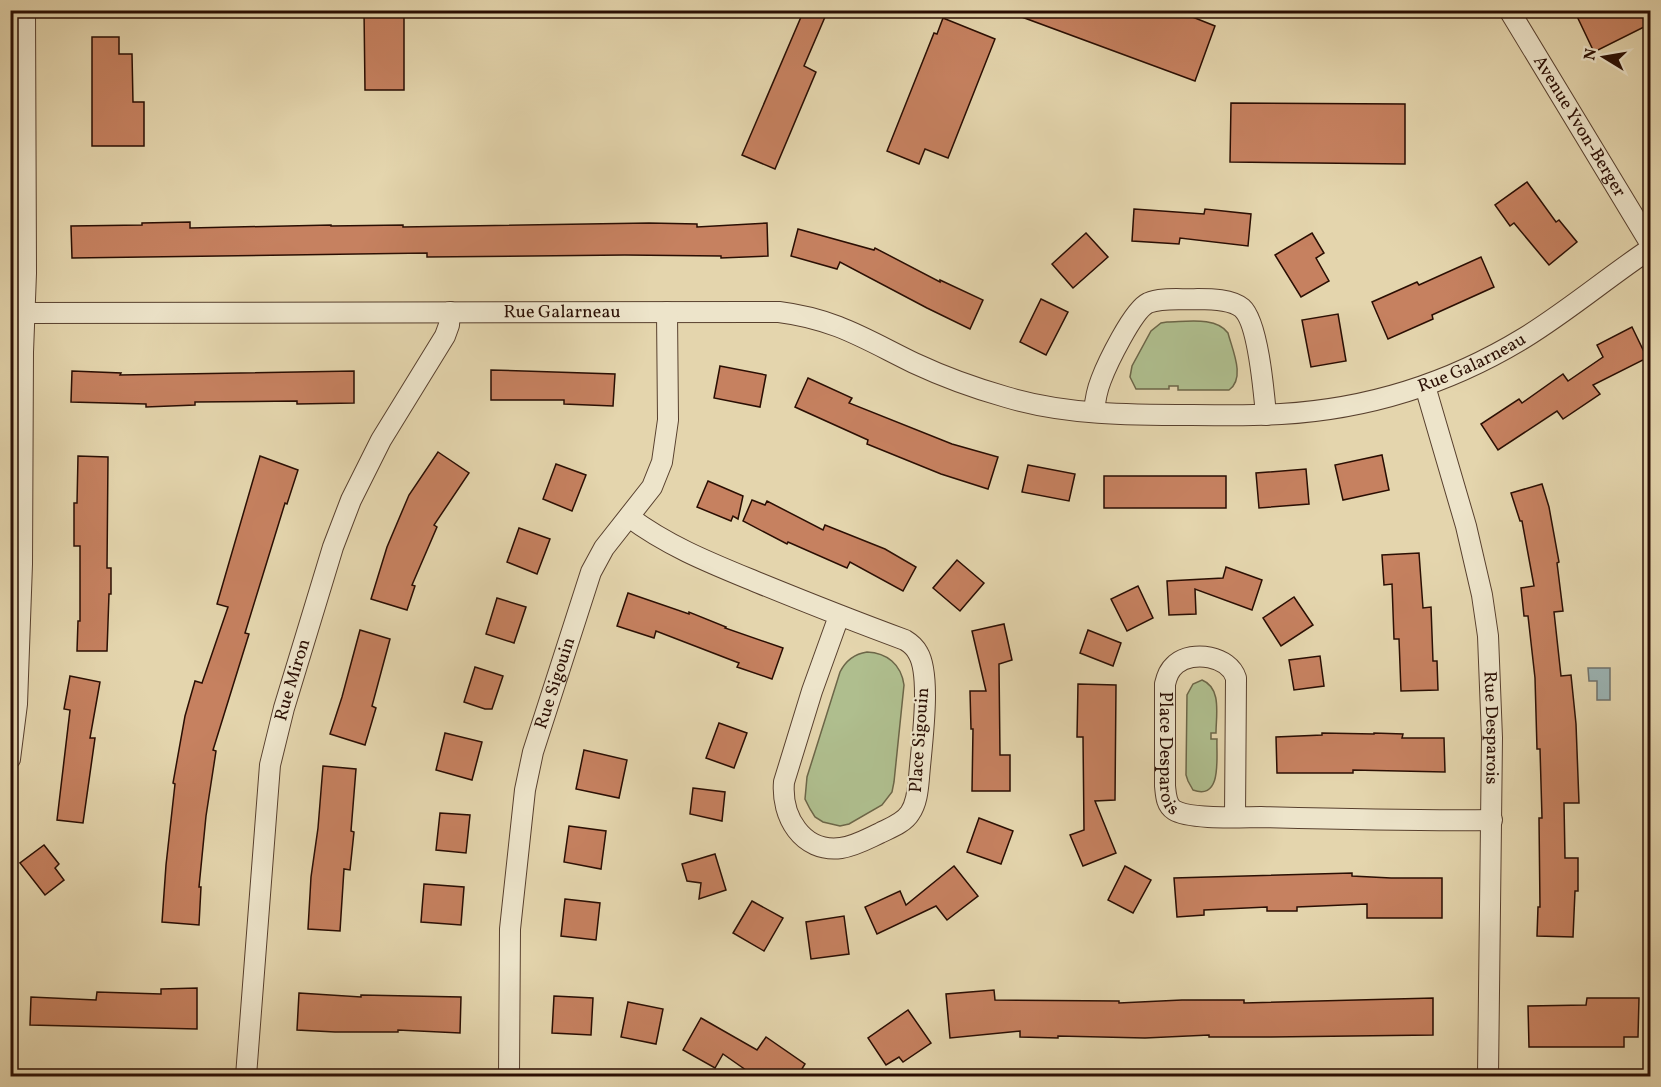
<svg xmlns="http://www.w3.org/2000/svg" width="1661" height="1087" font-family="Vollkorn,serif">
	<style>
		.green { fill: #afbe8e; stroke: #6c6648; stroke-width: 1.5 }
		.water { fill: #9bb5b6; stroke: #6e726e; stroke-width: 1.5 }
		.building { fill: #c68160; stroke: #2a0e03; stroke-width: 1.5 }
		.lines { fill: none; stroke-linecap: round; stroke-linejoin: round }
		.minor-casing { stroke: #58402e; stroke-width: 22 }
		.minor { stroke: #ede4ca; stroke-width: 20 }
		.labels { text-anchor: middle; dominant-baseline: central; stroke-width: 4.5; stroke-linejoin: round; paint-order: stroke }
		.street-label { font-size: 18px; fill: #2a0e03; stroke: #ede4ca }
	</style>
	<rect width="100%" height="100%" fill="#e4d5ad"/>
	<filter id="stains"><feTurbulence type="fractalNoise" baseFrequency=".00333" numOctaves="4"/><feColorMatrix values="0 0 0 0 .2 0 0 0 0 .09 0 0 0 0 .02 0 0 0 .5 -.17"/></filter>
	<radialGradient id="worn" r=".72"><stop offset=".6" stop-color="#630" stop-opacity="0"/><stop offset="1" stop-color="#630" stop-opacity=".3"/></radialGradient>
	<g class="green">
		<path d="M1167 322C1185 322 1216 316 1228 333 1232 349 1246 378 1229 390H1178V386H1169V389H1136L1130 377 1132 366 1151 331 1161 323Z"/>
		<path d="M867 652C887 653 901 664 904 685L894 782 892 792 882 805 849 824 840 826 823 822 815 817 810 809 805 799 807 777 840 672C846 660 854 654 867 652Z"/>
		<path d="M1202 680C1222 688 1216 715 1216 733H1211V739H1217C1216 756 1223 801 1193 790L1188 781 1186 775 1187 695 1193 684Z"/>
	</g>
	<path class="water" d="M1588 668H1610V700H1597V681H1589Z"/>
	<g class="building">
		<path d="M364 10H404V90H365Z"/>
		<path d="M804 10H828L804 66 816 72 775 169 742 155Z"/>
		<path d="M1011 10H1175L1215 26 1195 81 1011 13Z"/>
		<path d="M1574 10H1650V24L1594 52Z"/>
		<path d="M943 18 995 39 948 158 925 149 919 164 887 151 934 33 937 34Z"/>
		<path d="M92 37H119V54H132L133 102H144V146H92Z"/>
		<path d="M1231 103 1405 104V164L1230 162Z"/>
		<path d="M1527 182 1556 222 1559 220 1577 242 1549 265 1514 223 1510 226 1495 205Z"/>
		<path d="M1134 209 1204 214 1205 209 1251 214 1248 246 1180 238 1179 244 1132 241Z"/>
		<path d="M190 222V228L331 225V226L403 225V227L649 223 697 224V227L767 223 768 256 721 258V256L625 255 427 257V253L72 258 71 226 142 225V223Z"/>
		<path d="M798 229 874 250 875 248 940 282V280L983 300 970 329 927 308 840 262 837 269 791 256Z"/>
		<path d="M1086 233 1108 257 1073 288 1052 264Z"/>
		<path d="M1312 233 1324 253 1316 258 1329 281 1301 297 1275 255Z"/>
		<path d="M1481 257 1494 287 1432 315 1433 319 1388 339 1372 302 1417 282 1419 285Z"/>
		<path d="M1041 299 1068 312 1046 355 1020 342Z"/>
		<path d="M1338 314 1346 361 1311 367 1302 320Z"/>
		<path d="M1632 327 1647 358 1593 385 1600 394 1563 419 1557 411 1498 450 1481 424 1519 399 1522 403 1563 374 1568 381 1603 357 1597 345Z"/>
		<path d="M720 366 766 375 760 407 714 398Z"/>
		<path d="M491 370 615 374 613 406 564 404V400H491Z"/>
		<path d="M72 371 121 373 120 375 354 371V403L297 404V401L195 402V405L146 407V404L71 402Z"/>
		<path d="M808 378 852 398 849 403 952 444 998 457 988 489 941 474 867 444 868 440 795 407Z"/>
		<path d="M438 452 469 473 434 525 437 527 412 585 415 586 407 610 371 599 387 547 409 495Z"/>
		<path d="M1382 455 1389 490 1343 500 1335 465Z"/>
		<path d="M78 456 108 457 107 568H111V594H109L107 651H77L78 621H80V546H74V503H77Z"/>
		<path d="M260 456 298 470 287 504 285 503 245 633 249 634 213 750 216 751 206 816 199 887H201L199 925 162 922 166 865 175 784 173 783 185 716 195 681 202 683 228 607 217 604Z"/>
		<path d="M556 464 586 475 572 511 543 499Z"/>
		<path d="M1028 465 1075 474 1069 501 1022 492Z"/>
		<path d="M1306 469 1309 504 1259 508 1256 473Z"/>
		<rect x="1104" y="476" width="122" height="32"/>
		<path d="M708 481 743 496 738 519 733 516 731 521 697 507Z"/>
		<path d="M1542 484 1549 507 1559 562 1557 563 1563 611 1554 612 1561 676 1571 675 1576 724 1579 803H1564L1565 858H1578V891H1575L1573 937 1537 936 1538 907H1540L1539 818H1542L1540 749H1537L1535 678 1528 616H1524L1521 588 1534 586 1522 521H1520L1511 493Z"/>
		<path d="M752 500 765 505 767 501 823 530 825 525 885 549 916 567 903 591 850 562 847 568 788 542 787 544 743 521Z"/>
		<path d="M519 528 550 539 537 574 507 562Z"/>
		<path d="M1419 553 1423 608 1431 607 1433 661H1437L1438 690 1401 691 1399 639H1394L1392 584 1384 585 1382 555Z"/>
		<path d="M957 560 984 583 960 611 933 588Z"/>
		<path d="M1226 567 1262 580 1252 610 1195 589 1196 614 1169 615 1167 581 1223 578Z"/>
		<path d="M1138 586 1153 618 1127 631 1111 599Z"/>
		<path d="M628 593 689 614V612L726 627 725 628 783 648 772 679 737 667 739 663 656 631 654 638 617 626Z"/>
		<path d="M1294 597 1313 625 1281 646 1263 618Z"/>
		<path d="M497 598 526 607 514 643 486 634Z"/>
		<path d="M1004 624 1012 660 999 664 1000 755H1010V791H972L973 729H971L970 691H986L972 631Z"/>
		<path d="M360 630 390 639 372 706 376 708 365 745 330 734 342 697Z"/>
		<path d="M1088 630 1121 643 1113 666 1080 653Z"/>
		<path d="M1320 656 1324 686 1294 690 1289 660Z"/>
		<path d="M475 667 503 676 492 709H485L464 702Z"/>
		<path d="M70 676 100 682 90 738H95L83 823 57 820 70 710 64 709Z"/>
		<path d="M1078 684 1116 685 1115 800 1095 801 1116 853 1083 866 1070 835 1084 830 1083 737H1077Z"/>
		<path d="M719 723 747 733 734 768 706 758Z"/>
		<path d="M445 733 482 742 472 780 436 770Z"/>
		<path d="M1322 733 1374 734V733L1403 734 1402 738H1444L1445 772 1353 770V773H1277L1276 737 1322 735Z"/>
		<path d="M584 750 627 760 619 798 576 789Z"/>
		<path d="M323 766 356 769 351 831 354 832 350 870 344 869 340 931 308 929 311 877 318 828Z"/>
		<path d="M693 788 725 792 722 821 690 814Z"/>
		<path d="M440 813 470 815 466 853 436 850Z"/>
		<path d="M979 818 1013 831 1001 864 967 852Z"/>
		<path d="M569 826 606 831 601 869 564 862Z"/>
		<path d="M44 845 59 864 55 868 64 880 45 895 20 863Z"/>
		<path d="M715 854 726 890 699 899 701 883 687 881 682 864Z"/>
		<path d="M954 866 978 896 947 920 936 906 877 934 865 907 900 891 906 905Z"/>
		<path d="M1125 866 1151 880 1133 913 1108 900Z"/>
		<path d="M1352 873V876L1391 878H1442V918H1367V904L1297 907V911H1267V907L1204 910V915L1177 917 1174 878Z"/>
		<path d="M424 884 464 887 461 925 421 922Z"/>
		<path d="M565 899 600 903 596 940 561 936Z"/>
		<path d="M752 901 783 918 764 951 733 933Z"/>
		<path d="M844 916 849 954 811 959 806 922Z"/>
		<path d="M197 988V1029L30 1025 31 997 96 1000 97 992 161 994V989Z"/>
		<path d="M994 990 995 1000 1119 1001V1003L1182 1000H1244V1003L1433 998V1035L1271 1037H1209V1035L1145 1038 1058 1036V1038L1020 1037V1031L950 1038 946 994Z"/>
		<path d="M299 993 361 997V995L461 997 460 1033 398 1030V1032H335L297 1030Z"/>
		<path d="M554 996 593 998 591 1035 552 1033Z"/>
		<path d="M1587 998H1639L1638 1037H1624V1047H1529L1528 1006 1586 1005Z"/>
		<path d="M628 1002 663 1009 656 1044 621 1037Z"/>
		<path d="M908 1010 931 1043 903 1062 899 1057 886 1065 868 1038Z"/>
		<path d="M701 1018 757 1050 766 1037 805 1064 797 1077H756L723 1054 715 1068 683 1050Z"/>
	</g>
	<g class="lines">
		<g class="minor-casing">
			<g id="minor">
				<path id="s1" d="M1509 10 1650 243"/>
				<path id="s2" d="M10 313 779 312C835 319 865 339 914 363 944 377 974 388 1006 397 1066 415 1130 415 1192 415 1222 415 1251 416 1281 414 1368 409 1450 383 1524 338 1568 311 1608 277 1650 249"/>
				<path id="s3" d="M1425 386 1466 526 1482 595 1488 636 1492 738 1488 1076"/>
				<path d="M1094 412C1095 401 1097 390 1101 380 1107 364 1133 310 1148 303 1162 297 1182 300 1198 299 1211 299 1231 299 1242 308 1258 322 1264 393 1266 415"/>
				<path d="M629 517C669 547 713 564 759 583 808 603 856 622 905 640 910 643 915 647 918 653 932 676 921 749 919 778 918 789 917 803 910 813 904 823 890 828 880 833 867 839 855 846 841 848 802 853 781 816 784 782L812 691 839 616"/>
				<path d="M10 759 17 704 22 564 23 352 26 273 25 10"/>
				<path id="s4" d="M1235 817 1236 678C1229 656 1193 650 1176 664 1169 670 1167 676 1165 684V786C1166 795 1166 805 1174 810 1190 820 1242 817 1261 817 1338 819 1415 821 1492 820"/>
				<path id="s5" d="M246 1076 270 765 284 708 333 547 351 500 381 440 445 336 449 325 450 312"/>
				<path id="s6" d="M509 1076 510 929 525 790 533 752 591 572 604 548 652 487 662 462 668 420 667 312"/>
			</g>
		</g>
		<use href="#minor" class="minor"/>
	</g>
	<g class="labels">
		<g class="street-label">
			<text stroke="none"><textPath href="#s1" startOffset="136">Avenue Yvon-Berger</textPath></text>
			<text stroke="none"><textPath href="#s2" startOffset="552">Rue Galarneau</textPath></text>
			<text stroke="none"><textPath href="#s2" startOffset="1488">Rue Galarneau</textPath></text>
			<text stroke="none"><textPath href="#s5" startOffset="400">Rue Miron</textPath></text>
			<text stroke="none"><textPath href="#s6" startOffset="398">Rue Sigouin</textPath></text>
			<text stroke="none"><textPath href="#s3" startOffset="350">Rue Desparois</textPath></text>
			<text transform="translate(920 740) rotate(-86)">Place Sigouin</text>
			<text stroke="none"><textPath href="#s4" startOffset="302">Place Desparois</textPath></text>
		</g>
	</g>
	<rect width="1661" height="1087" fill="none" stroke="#e4d5ad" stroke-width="36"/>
	<rect x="12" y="12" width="1637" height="1063" fill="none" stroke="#2a0e03" stroke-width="3"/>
	<rect x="18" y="18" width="1625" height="1051" fill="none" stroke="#2a0e03" stroke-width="1.5"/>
	<g transform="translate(1604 57) rotate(281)" stroke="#ede4ca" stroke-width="4.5" paint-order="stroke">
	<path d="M0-4.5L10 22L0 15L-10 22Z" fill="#2a0e03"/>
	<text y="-9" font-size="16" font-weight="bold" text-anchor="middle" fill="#2a0e03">N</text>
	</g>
	<rect width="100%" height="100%" filter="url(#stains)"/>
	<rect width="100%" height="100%" fill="url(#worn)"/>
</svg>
